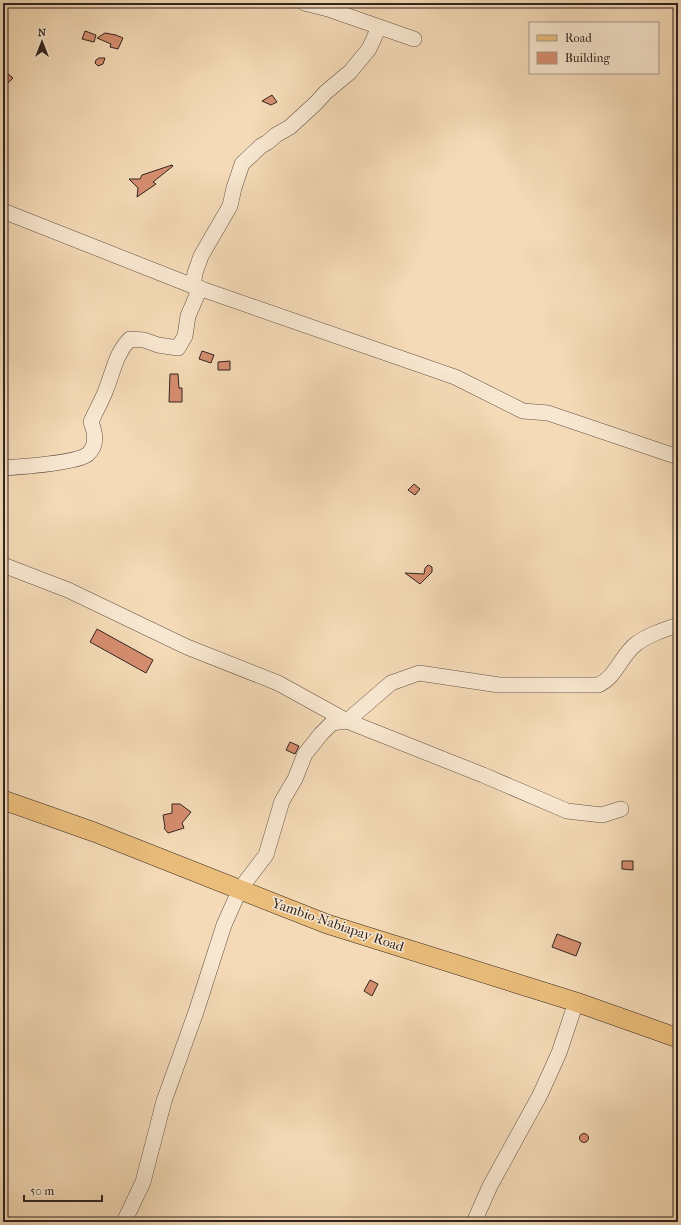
<svg xmlns="http://www.w3.org/2000/svg" width="681" height="1225" font-family="'IM FELL French Canon',serif">
	<style>
		.building { fill: #d68e70; stroke: #312420 }
		.lines { fill: none; stroke-linecap: round; stroke-linejoin: round }
		.minor-casing { stroke: #625246; stroke-width: 16 }
		.major-casing { stroke: #312420; stroke-width: 20 }
		.minor { stroke: #f8e7d0; stroke-width: 15 }
		.major { stroke: #eabd7b; stroke-width: 19 }
		.labels { text-anchor: middle; dominant-baseline: central; stroke-width: 3; stroke-linejoin: round; paint-order: stroke }
		.street-label { font-size: 14px; fill: #312420; stroke: #f8e7d0 }
	</style>
	<rect width="100%" height="100%" fill="#f4dab6"/>
	<filter id="stains"><feTurbulence type="fractalNoise" baseFrequency=".005" numOctaves="4"/><feColorMatrix values="0 0 0 0 .2 0 0 0 0 .09 0 0 0 0 .02 0 0 0 .5 -.17"/></filter>
	<radialGradient id="worn" r=".72"><stop offset=".6" stop-color="#630" stop-opacity="0"/><stop offset="1" stop-color="#630" stop-opacity=".3"/></radialGradient>
	<g class="building">
		<path d="M85 31 96 35 94 42 82 39Z"/>
		<path d="M105 33 116 35 123 38 118 49 110 47 111 44 97 38Z"/>
		<path d="M99 58H105L103 64 98 66 95 63 96 60Z"/>
		<path d="M3 70 13 78 3 88Z"/>
		<path d="M272 95 277 102 271 105 262 101Z"/>
		<path d="M172 165 173 166 153 182 156 184 137 197 138 188 129 179H140L142 175Z"/>
		<path d="M202 351 214 355 211 363 199 359Z"/>
		<path d="M230 361V370H218V362Z"/>
		<path d="M170 374H178L179 388H182V402H169Z"/>
		<path d="M414 484 420 489 415 495 408 490Z"/>
		<path d="M428 565 432 567V572L420 584 405 573 424 574 425 568Z"/>
		<path d="M97 629 153 660 146 673 90 642Z"/>
		<path d="M290 742 299 746 295 754 286 750Z"/>
		<path d="M172 804H180L191 812 182 823 184 828 168 833 164 828 165 827 163 815 172 813Z"/>
		<path d="M622 861H633V870L622 869Z"/>
		<path d="M557 934 581 943 576 956 552 947Z"/>
		<path d="M370 980 378 984 372 996 364 991Z"/>
		<circle cx="584" cy="1138" r="4.5"/>
	</g>
	<g class="lines">
		<g class="minor-casing">
			<g id="minor">
				<path d="M304 3 328 9 414 39"/>
				<path d="M3 211 193 286 455 377 523 411 548 413 678 457"/>
				<path d="M193 286 195 273 201 256 230 206 234 188 242 164 261 146 268 142 276 135 290 127 316 103 326 92 350 72 369 49 379 27"/>
				<path d="M3 468C19 467 78 463 88 454 98 445 95 432 91 422 96 410 103 399 107 387 114 369 116 353 130 339L144 340 158 345 178 348 185 336 188 316 200 288"/>
				<path d="M3 565 68 590 187 647 278 683 347 721 483 775 567 811 602 815 621 809"/>
				<path d="M124 1222 143 1182 164 1101 196 1012 224 925 240 889 266 855 282 801 295 779 305 754 321 734 332 723 347 721 391 683 419 673 499 685H598C616 678 621 655 636 644 648 635 663 630 678 625"/>
				<path d="M474 1222 490 1186 540 1095 559 1053 576 1002"/>
			</g>
		</g>
		<g class="major-casing">
			<path id="major" d="M3 800 94 832 327 924 576 1002 678 1038"/>
		</g>
		<use href="#minor" class="minor"/>
		<use href="#major" class="major"/>
	</g>
	<g class="labels">
		<g class="street-label">
			<text transform="translate(338 925) rotate(19)">Yambio-Nabiapay Road</text>
		</g>
	</g>
	<rect width="681" height="1225" fill="none" stroke="#f4dab6" stroke-width="16"/>
	<rect x="4" y="4" width="673" height="1217" fill="none" stroke="#312420" stroke-width="2"/>
	<rect x="8" y="8" width="665" height="1209" fill="none" stroke="#312420"/>
	<rect x="529" y="22" width="130" height="52" fill="#f8e7d0" stroke="#a8998a"/>
	<rect x="537" y="35" width="20" height="6" fill="#eabd7b" stroke="#a8998a"/>
	<text x="565" y="42" font-size="12" fill="#312420">Road</text>
	<rect x="537" y="52" width="20" height="12" fill="#d68e70" stroke="#a8998a"/>
	<text x="565" y="62" font-size="12" fill="#312420">Building</text>
	<g transform="translate(42 42)" stroke="#f8e7d0" stroke-width="3" paint-order="stroke">
	<path d="M0-3L7 15L0 10L-7 15Z" fill="#312420"/>
	<text y="-6" font-size="11" font-weight="bold" text-anchor="middle" fill="#312420">N</text>
	</g>
	<path d="M24 1195v6h78v-6" fill="none" stroke="#312420" stroke-width="2"/>
	<text x="30" y="1195" font-size="12" fill="#312420" stroke="#f8e7d0" stroke-width="3" paint-order="stroke">50 m</text>
	<rect width="100%" height="100%" filter="url(#stains)"/>
	<rect width="100%" height="100%" fill="url(#worn)"/>
</svg>
